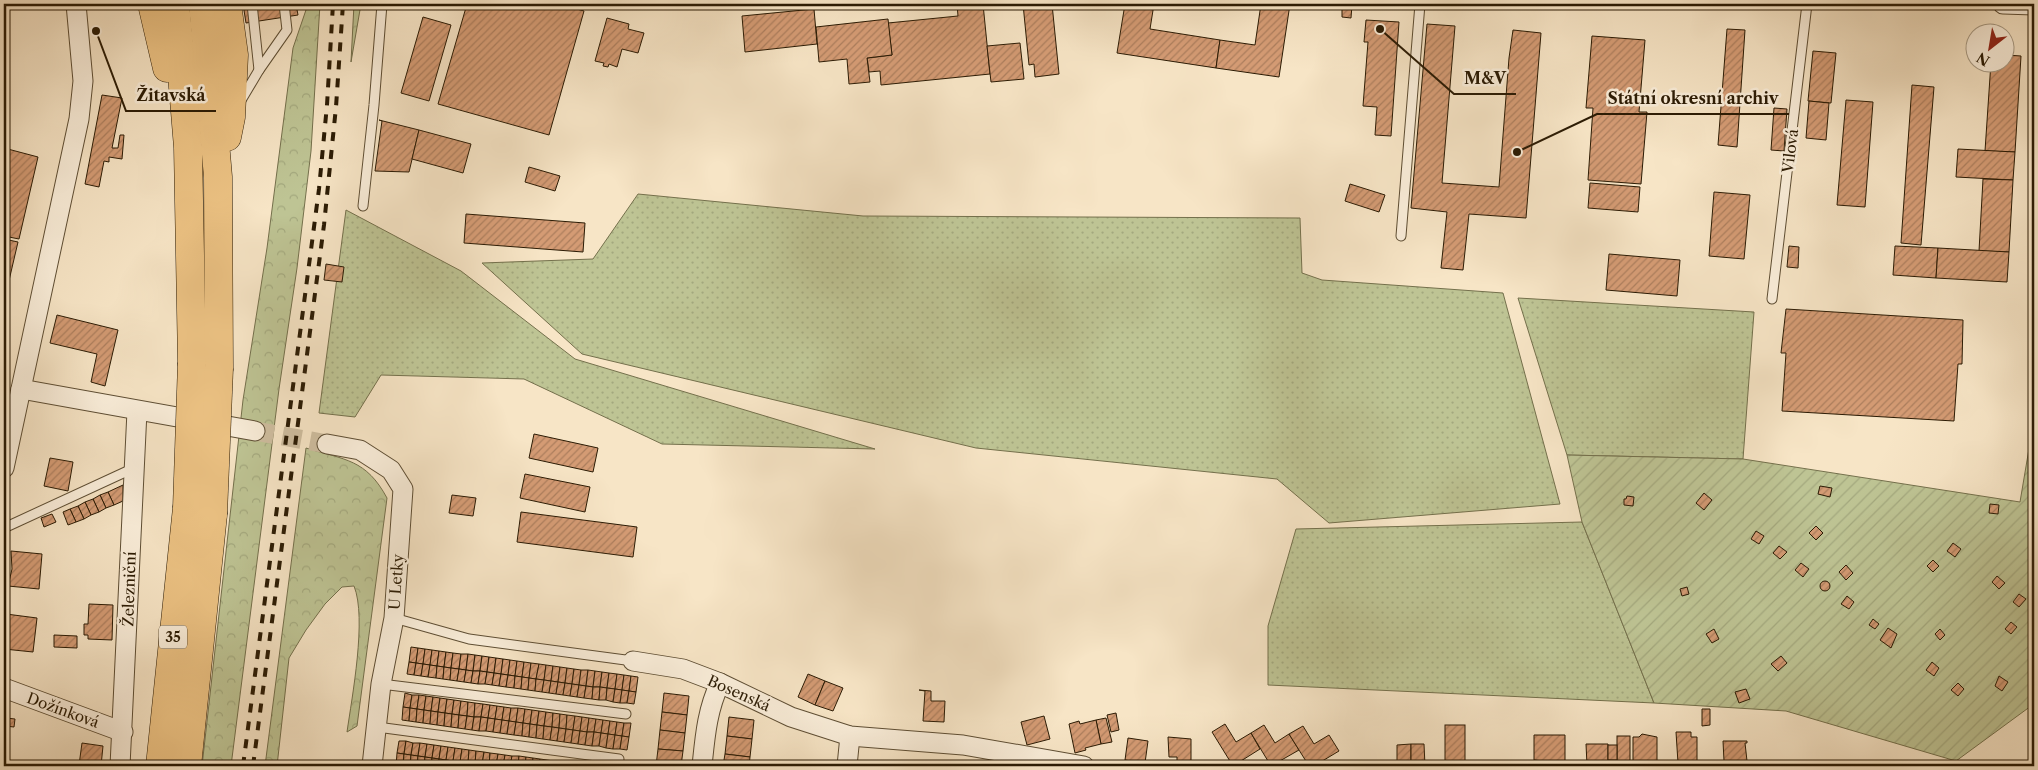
<svg xmlns="http://www.w3.org/2000/svg" width="2038" height="770" font-family="'Libre Caslon Text',serif">
	<style>
		.grass { fill: url(#grass-dots); stroke: #74704c }
		.forest { fill: url(#forest-crowns); stroke: #74704c }
		.garden { fill: url(#garden-furrows); stroke: #74704c }
		.building { fill: url(#building-hatch); stroke: #2b1b04 }
		.lines { fill: none; stroke-linecap: round; stroke-linejoin: round }
		.street-tunnel { stroke: #cebd9f; stroke-width: 19; stroke-dasharray: 19 9; stroke-linecap: butt }
		.lane-casing { stroke: #5e4e34; stroke-width: 11 }
		.street-casing { stroke: #5e4e34; stroke-width: 21 }
		.highway-casing { stroke: #2b1b04; stroke-width: 29 }
		.lane { stroke: #faeeda; stroke-width: 9 }
		.street { stroke: #faeeda; stroke-width: 19 }
		.highway { stroke: #ecc283; stroke-width: 28 }
		.rail { stroke: #2b1b04; stroke-width: 4; stroke-dasharray: 9 9; stroke-linecap: butt }
		.highway-bridge-casing { stroke: #2b1b04; stroke-width: 29; stroke-linecap: butt }
		.highway-bridge { stroke: #ecc283; stroke-width: 28 }
		.labels { text-anchor: middle; dominant-baseline: central; stroke-width: 5; stroke-linejoin: round; paint-order: stroke }
		.shield { fill: #faeeda; stroke: #695a44; stroke-width: 1 }
		.shield-label { font-size: 14px; font-weight: bold; fill: #2b1b04 }
		.street-label { font-size: 15px; fill: #2b1b04; stroke: #faeeda }
		.leader { fill: none; stroke: #2b1b04; stroke-width: 2 }
		.callout-dot { fill: #2b1b04; stroke: #faeeda; stroke-width: 2 }
		.callout-label { font-size: 16px; text-anchor: middle; font-weight: bold; fill: #2b1b04; stroke: #faeeda; stroke-width: 5; stroke-linejoin: round; paint-order: stroke }
	</style>
	<defs>
		<pattern id="grass-dots" width="8" height="8" patternUnits="userSpaceOnUse" patternTransform="scale(1.25)"><rect width="8" height="8" fill="#bec494"/><path d="M2 2h.1M6 6h.1" fill="none" stroke="#a3a87e" stroke-width="1.8" stroke-linecap="round"/></pattern>
		<pattern id="forest-crowns" width="20" height="18" patternUnits="userSpaceOnUse" patternTransform="scale(1.25)"><rect width="20" height="18" fill="#bec494"/><path d="M2 6a3 3 0 1 1 6 0M12 15a3 3 0 1 1 6 0" fill="none" stroke="#a3a87e"/></pattern>
		<pattern id="garden-furrows" width="10" height="10" patternUnits="userSpaceOnUse" patternTransform="scale(1.25)"><rect width="10" height="10" fill="#bec494"/><path d="M-1 1l2-2M0 10L10 0M9 11l2-2" fill="none" stroke="#a3a87e"/></pattern>
		<pattern id="building-hatch" width="6" height="6" patternUnits="userSpaceOnUse" patternTransform="scale(1.25)"><rect width="6" height="6" fill="#d49b74"/><path d="M-1 1l2-2M0 6l6-6M5 7l2-2" fill="none" stroke="#ac7e5d"/></pattern>
	</defs>
	<rect width="100%" height="100%" fill="#f7e5c6"/>
	<filter id="stains"><feTurbulence type="fractalNoise" baseFrequency=".004" numOctaves="4"/><feColorMatrix values="0 0 0 0 .2 0 0 0 0 .09 0 0 0 0 .02 0 0 0 .5 -.17"/></filter>
	<radialGradient id="worn" r=".72"><stop offset=".6" stop-color="#630" stop-opacity="0"/><stop offset="1" stop-color="#630" stop-opacity=".3"/></radialGradient>
	<g class="grass">
		<path d="M638 194 863 216 1300 218 1302 273 1322 280 1503 293 1560 504 1329 523 1277 479 976 448 582 354 482 263 593 259Z"/>
		<path d="M346 210 461 271 575 359 875 449 662 444 524 379 381 375 355 417 319 413Z"/>
		<path d="M1518 298 1754 312 1743 459 1567 455Z"/>
		<path d="M1582 522 1654 703 1268 685V626L1296 529Z"/>
	</g>
	<g class="forest">
		<path d="M308 4H320L311 151 297 268 279 389 231 766H202L243 400 267 248 293 48Z"/>
		<path d="M354 4H361L351 62Z"/>
		<path d="M306 448C345 460 366 459 387 498L357 726 347 732C352 697 367 618 354 586L342 587 325 604 306 630 289 658 277 766H265Z"/>
	</g>
	<path class="garden" d="M2034 419V707L2031 706 1956 761 1786 711 1654 703 1582 522 1567 455 1743 459 2020 502Z"/>
	<g class="building">
		<path d="M243 4H296L298 15 246 23Z"/>
		<path d="M467 4H558L584 11 549 135 438 104Z"/>
		<path d="M957 4H983L990 74 881 85 880 71 869 72 867 58 892 55 888 23 958 16Z"/>
		<path d="M1023 4H1052L1059 74 1035 77 1034 64 1029 65Z"/>
		<path d="M1125 4H1154L1150 29 1220 40 1216 68 1117 53Z"/>
		<path d="M1261 4H1290L1279 77 1216 68 1220 40 1255 45Z"/>
		<path d="M1342 4 1352 5 1351 18 1342 17Z"/>
		<path d="M814 9 817 44 745 52 742 16Z"/>
		<path d="M423 17 451 25 429 101 401 93Z"/>
		<path d="M607 18 629 24 628 29 644 33 638 53 622 49 617 67 609 64 608 67 603 66 604 63 595 61Z"/>
		<path d="M888 19 892 55 867 58 870 82 849 84 847 59 819 62 816 27Z"/>
		<path d="M1366 20 1399 22 1391 136 1375 135 1377 107 1363 106 1368 42H1364Z"/>
		<path d="M1427 24 1455 26 1442 183 1499 187 1509 58 1513 30 1541 33 1526 218 1469 214 1463 270 1441 268 1447 212 1411 208Z"/>
		<path d="M1727 29 1745 30 1737 147 1718 145Z"/>
		<path d="M1592 36 1645 40 1639 112H1647L1641 184 1588 180 1593 108H1586Z"/>
		<path d="M1020 43 1024 79 991 82 987 46Z"/>
		<path d="M1813 51 1836 53 1831 103 1808 101Z"/>
		<path d="M2006 55 2021 56 2015 152 1985 151 1991 62H2006Z"/>
		<path d="M1912 85 1934 87 1921 245 1901 243Z"/>
		<path d="M102 95 122 98 112 148H118L120 135H124L122 159 109 157V162L104 161 99 187 85 184Z"/>
		<path d="M1846 100 1873 102 1865 207 1837 205Z"/>
		<path d="M1809 101 1829 103 1826 140 1806 138Z"/>
		<path d="M1774 108 1787 109 1784 151 1771 150Z"/>
		<path d="M379 120 419 130 409 172 375 171 382 121Z"/>
		<path d="M419 130 471 144 463 173 412 159Z"/>
		<path d="M4 148 38 157 19 239 4 236Z"/>
		<path d="M1958 149 2015 152 2013 180 1956 177Z"/>
		<path d="M529 167 560 176 555 191 525 182Z"/>
		<path d="M1983 179 2013 180 2009 252 1979 251Z"/>
		<path d="M1590 183 1640 187 1638 212 1588 208Z"/>
		<path d="M1350 184 1385 195 1379 212 1345 201Z"/>
		<path d="M1714 192 1750 195 1744 259 1709 256Z"/>
		<path d="M466 214 585 223 583 252 464 243Z"/>
		<path d="M4 239 18 242 4 302Z"/>
		<path d="M1789 246 1799 247 1798 268 1787 267Z"/>
		<path d="M1895 246 1938 248 1936 278 1893 275Z"/>
		<path d="M1938 248 2009 252 2007 282 1936 278Z"/>
		<path d="M1609 254 1680 260 1677 296 1606 290Z"/>
		<path d="M326 264 344 267 342 282 324 280Z"/>
		<path d="M1786 309 1963 320 1962 364H1958L1954 421 1782 411 1786 353H1781Z"/>
		<path d="M57 315 118 330 105 386 91 382 97 354 50 343Z"/>
		<path d="M534 434 598 448 593 472 529 458Z"/>
		<path d="M50 458 73 462 68 491 44 486Z"/>
		<path d="M525 474 590 487 585 512 520 498Z"/>
		<path d="M123 485V501L114 505 108 492Z"/>
		<path d="M1820 486 1832 488 1830 497 1818 494Z"/>
		<path d="M108 492 114 505 106 508 100 495Z"/>
		<path d="M1704 493 1712 500 1704 510 1696 503Z"/>
		<path d="M100 495 106 508 99 512 93 499Z"/>
		<path d="M452 495 476 498 473 516 449 513Z"/>
		<path d="M1627 496 1634 497 1633 506 1624 505V499H1626Z"/>
		<path d="M93 499 99 512 91 515 85 502Z"/>
		<path d="M85 502 91 515 84 519 78 506Z"/>
		<path d="M1990 504 1999 505 1998 514 1989 513Z"/>
		<path d="M78 506 84 519 76 522 70 509Z"/>
		<path d="M70 509 76 522 68 525 63 512Z"/>
		<path d="M521 512 637 527 633 557 517 542Z"/>
		<path d="M52 514 56 522 44 527 41 518Z"/>
		<path d="M1816 526 1823 533 1816 540 1809 533Z"/>
		<path d="M1756 531 1764 536 1759 544 1751 539Z"/>
		<path d="M1953 543 1961 549 1955 557 1947 551Z"/>
		<path d="M1779 546 1787 552 1780 559 1773 553Z"/>
		<path d="M11 551 42 554 39 589 8 586 12 569Z"/>
		<path d="M1933 560 1939 566 1933 572 1927 566Z"/>
		<path d="M1801 563 1809 569 1803 577 1795 570Z"/>
		<path d="M1846 565 1853 573 1846 580 1839 572Z"/>
		<path d="M1997 576 2005 583 1999 589 1992 582Z"/>
		<circle cx="1825" cy="586" r="5"/>
		<path d="M1687 587 1689 594 1682 596 1680 589Z"/>
		<path d="M2019 594 2026 599 2019 607 2013 602Z"/>
		<path d="M1847 596 1854 602 1849 609 1841 604Z"/>
		<path d="M89 604 113 605 112 640 88 639V635H84V624H88Z"/>
		<path d="M6 614 37 618 33 652 4 649V632H6L7 624Z"/>
		<path d="M1873 619 1879 624 1875 629 1869 625Z"/>
		<path d="M2011 622 2017 627 2011 634 2005 629Z"/>
		<path d="M1888 628 1897 634 1891 648 1880 640Z"/>
		<path d="M1714 629 1719 639 1712 643 1706 634Z"/>
		<path d="M1940 629 1945 635 1940 640 1935 634Z"/>
		<path d="M54 635 77 636V648L54 647Z"/>
		<path d="M411 647 418 648 416 663 409 662Z"/>
		<path d="M418 648 425 649 423 664 416 663Z"/>
		<path d="M425 649 432 650 430 665 423 664Z"/>
		<path d="M432 650 439 651 437 666 430 665Z"/>
		<path d="M439 651 446 652 444 667 437 666Z"/>
		<path d="M446 652 453 653 451 668 444 667Z"/>
		<path d="M453 653 461 654 459 669 451 668Z"/>
		<path d="M461 654H468L466 670 459 669Z"/>
		<path d="M468 654 475 655 473 671 466 670Z"/>
		<path d="M475 655 482 656 480 671H473Z"/>
		<path d="M482 656 489 657 487 672 480 671Z"/>
		<path d="M1781 656 1787 663 1778 671 1771 664Z"/>
		<path d="M489 657 496 658 494 673 487 672Z"/>
		<path d="M496 658 503 659 501 674 494 673Z"/>
		<path d="M503 659 510 660 508 675 501 674Z"/>
		<path d="M510 660 517 661 515 676 508 675Z"/>
		<path d="M517 661 524 662 522 677 515 676Z"/>
		<path d="M409 662 416 663 414 675 407 674Z"/>
		<path d="M524 662 531 663 529 678 522 677Z"/>
		<path d="M1932 662 1939 668 1934 676 1926 670Z"/>
		<path d="M416 663 423 664 421 676 414 675Z"/>
		<path d="M531 663 539 664 536 679 529 678Z"/>
		<path d="M423 664 430 665 428 677 421 676Z"/>
		<path d="M539 664 546 665 544 680 536 679Z"/>
		<path d="M430 665 437 666 436 678 428 677Z"/>
		<path d="M546 665 553 666 551 681 544 680Z"/>
		<path d="M437 666 444 667 443 679 436 678Z"/>
		<path d="M553 666 560 667 558 682 551 681Z"/>
		<path d="M444 667 451 668 450 680 443 679Z"/>
		<path d="M560 667 567 668 565 683 558 682Z"/>
		<path d="M451 668 459 669 457 681 450 680Z"/>
		<path d="M567 668 574 669 572 684 565 683Z"/>
		<path d="M459 669 466 670 464 682 457 681Z"/>
		<path d="M574 669 581 670 579 685 572 684Z"/>
		<path d="M466 670 473 671 471 683 464 682Z"/>
		<path d="M581 670H588L586 686 579 685Z"/>
		<path d="M588 670 595 671 593 687 586 686Z"/>
		<path d="M473 671H480L478 684 471 683Z"/>
		<path d="M480 671 487 672 485 684H478Z"/>
		<path d="M595 671 602 672 600 687H593Z"/>
		<path d="M487 672 494 673 492 685 485 684Z"/>
		<path d="M602 672 609 673 607 688 600 687Z"/>
		<path d="M494 673 501 674 499 686 492 685Z"/>
		<path d="M609 673 617 674 615 689 607 688Z"/>
		<path d="M501 674 508 675 506 687 499 686Z"/>
		<path d="M617 674 624 675 622 690 615 689Z"/>
		<path d="M808 674 825 681 815 705 798 697Z"/>
		<path d="M508 675 515 676 514 688 506 687Z"/>
		<path d="M624 675 631 676 629 691 622 690Z"/>
		<path d="M515 676 522 677 521 689 514 688Z"/>
		<path d="M631 676 638 677 636 692 629 691Z"/>
		<path d="M1999 676 2008 682 2002 691 1995 686Z"/>
		<path d="M522 677 529 678 528 690 521 689Z"/>
		<path d="M529 678 536 679 535 691 528 690Z"/>
		<path d="M536 679 544 680 542 692 535 691Z"/>
		<path d="M544 680 551 681 549 693 542 692Z"/>
		<path d="M551 681 558 682 556 694 549 693Z"/>
		<path d="M825 681 843 688 833 711 815 705Z"/>
		<path d="M558 682 565 683 563 695 556 694Z"/>
		<path d="M565 683 572 684 570 696 563 695Z"/>
		<path d="M1958 683 1964 689 1958 696 1951 690Z"/>
		<path d="M572 684 579 685 577 697 570 696Z"/>
		<path d="M579 685 586 686 584 698 577 697Z"/>
		<path d="M586 686 593 687 592 699 584 698Z"/>
		<path d="M593 687H600L599 700 592 699Z"/>
		<path d="M600 687 607 688 606 700H599Z"/>
		<path d="M607 688 615 689 613 702 606 700Z"/>
		<path d="M615 689 622 690 620 703 613 702Z"/>
		<path d="M1746 689 1750 699 1739 703 1735 692Z"/>
		<path d="M622 690 629 691 627 703H620Z"/>
		<path d="M919 690 931 691V701H945L944 722 923 721 925 691Z"/>
		<path d="M629 691 636 692 634 704 627 703Z"/>
		<path d="M405 693 412 695 410 708 403 707Z"/>
		<path d="M664 693 689 696 687 715 662 712Z"/>
		<path d="M412 695H419L417 709 410 708Z"/>
		<path d="M419 695 426 696 424 710 417 709Z"/>
		<path d="M426 696 433 697 431 711 424 710Z"/>
		<path d="M433 697 440 698 438 712 431 711Z"/>
		<path d="M440 698 447 699 445 713 438 712Z"/>
		<path d="M447 699 454 700 452 714 445 713Z"/>
		<path d="M454 700 461 701 459 715 452 714Z"/>
		<path d="M4 701H8L6 718 15 719 14 727 5 726 4 735Z"/>
		<path d="M461 701 468 702 467 716 459 715Z"/>
		<path d="M468 702 475 703 474 717 467 716Z"/>
		<path d="M475 703 483 704 481 717H474Z"/>
		<path d="M483 704 490 705 488 718 481 717Z"/>
		<path d="M490 705 497 706 495 719 488 718Z"/>
		<path d="M497 706 504 707 502 720 495 719Z"/>
		<path d="M403 707 410 708 409 721 402 720Z"/>
		<path d="M504 707 511 708 509 721 502 720Z"/>
		<path d="M410 708 417 709 416 722 409 721Z"/>
		<path d="M511 708H518L516 722 509 721Z"/>
		<path d="M518 708 525 709 523 723 516 722Z"/>
		<path d="M417 709 424 710 423 723 416 722Z"/>
		<path d="M525 709 532 710 530 724 523 723Z"/>
		<path d="M1702 709H1710V725L1702 726Z"/>
		<path d="M424 710 431 711 430 724 423 723Z"/>
		<path d="M532 710 539 711 537 725 530 724Z"/>
		<path d="M431 711 438 712 437 725 430 724Z"/>
		<path d="M539 711 546 712 544 726 537 725Z"/>
		<path d="M438 712 445 713 444 726 437 725Z"/>
		<path d="M546 712 553 713 552 727 544 726Z"/>
		<path d="M662 712 687 715 685 733 660 730Z"/>
		<path d="M445 713 452 714 451 727 444 726Z"/>
		<path d="M553 713 560 714 559 728 552 727Z"/>
		<path d="M1116 713 1119 730 1111 732 1107 715Z"/>
		<path d="M452 714 459 715 458 728 451 727Z"/>
		<path d="M560 714 567 715 566 729 559 728Z"/>
		<path d="M459 715 467 716 465 729 458 728Z"/>
		<path d="M567 715 575 716 573 730 566 729Z"/>
		<path d="M467 716 474 717 472 730 465 729Z"/>
		<path d="M575 716 582 717 580 731 573 730Z"/>
		<path d="M1044 716 1050 739 1027 745 1021 722Z"/>
		<path d="M474 717H481L479 731 472 730Z"/>
		<path d="M481 717 488 718 486 731H479Z"/>
		<path d="M582 717 589 718 587 732 580 731Z"/>
		<path d="M729 717 754 720 752 739 727 736Z"/>
		<path d="M488 718 495 719 493 732 486 731Z"/>
		<path d="M589 718 596 719 594 732H587Z"/>
		<path d="M1106 718 1112 742 1101 744 1096 720Z"/>
		<path d="M495 719 502 720 500 733 493 732Z"/>
		<path d="M596 719 603 720 601 733 594 732Z"/>
		<path d="M502 720 509 721 507 734 500 733Z"/>
		<path d="M603 720 610 721 608 734 601 733Z"/>
		<path d="M1096 720 1101 744 1085 748 1086 750 1075 753 1069 724 1079 721 1080 724Z"/>
		<path d="M509 721 516 722 514 735 507 734Z"/>
		<path d="M610 721 617 722 615 735 608 734Z"/>
		<path d="M516 722 523 723 522 736 514 735Z"/>
		<path d="M617 722 624 723 622 736 615 735Z"/>
		<path d="M523 723 530 724 529 737 522 736Z"/>
		<path d="M624 723H631L629 737 622 736Z"/>
		<path d="M530 724 537 725 536 738 529 737Z"/>
		<path d="M1225 724 1236 742 1251 733 1260 749 1233 766 1212 732Z"/>
		<path d="M537 725 544 726 543 739 536 738Z"/>
		<path d="M1264 725 1275 743 1289 734 1299 750 1271 766 1251 733Z"/>
		<rect x="1445" y="725" width="20" height="41"/>
		<path d="M544 726 552 727 550 740 543 739Z"/>
		<path d="M1303 726 1314 744 1329 735 1339 751 1314 766H1309L1289 734Z"/>
		<path d="M552 727 559 728 557 741 550 740Z"/>
		<path d="M559 728 566 729 564 742 557 741Z"/>
		<path d="M566 729 573 730 571 743 564 742Z"/>
		<path d="M573 730 580 731 578 744 571 743Z"/>
		<path d="M660 730 685 733 683 751 658 749Z"/>
		<path d="M580 731 587 732 585 745 578 744Z"/>
		<path d="M587 732H594L592 746 585 745Z"/>
		<path d="M594 732 601 733 599 746H592Z"/>
		<path d="M1676 732H1691V737H1697V763H1678Z"/>
		<path d="M601 733 608 734 606 748 599 746Z"/>
		<path d="M608 734 615 735 613 749 606 748Z"/>
		<path d="M1642 734 1657 737V765H1633V737H1639Z"/>
		<path d="M615 735 622 736 620 749H613Z"/>
		<path d="M1534 735H1565V763L1534 760Z"/>
		<path d="M622 736 629 737 627 750 620 749Z"/>
		<path d="M727 736 752 739 750 757 725 754Z"/>
		<rect x="1617" y="736" width="13" height="29"/>
		<path d="M1168 737 1191 739V763L1177 764V757H1169Z"/>
		<path d="M1128 738 1148 741 1145 763 1125 760Z"/>
		<path d="M399 741H406L404 754 397 753Z"/>
		<path d="M406 741 413 743 411 755 404 754Z"/>
		<path d="M1723 741H1747V743H1745L1747 761H1743V765H1727V761H1724Z"/>
		<path d="M82 743 103 746 101 766 79 765Z"/>
		<path d="M413 743H420L418 756 411 755Z"/>
		<path d="M420 743 427 744 425 757 418 756Z"/>
		<path d="M427 744 434 745 432 758 425 757Z"/>
		<path d="M1411 744V766H1397V745Z"/>
		<path d="M1411 744H1424L1425 766H1411Z"/>
		<path d="M1586 744H1608V766L1587 765Z"/>
		<path d="M434 745 441 746 439 759 432 758Z"/>
		<rect x="1608" y="745" width="9" height="15"/>
		<path d="M441 746 448 747 446 760 439 759Z"/>
		<path d="M448 747 455 748 453 761 446 760Z"/>
		<path d="M455 748 462 749 460 762 453 761Z"/>
		<path d="M462 749 469 750 468 763 460 762Z"/>
		<path d="M658 749 683 751 681 766H656Z"/>
		<path d="M469 750 476 751 475 764 468 763Z"/>
		<path d="M476 751 484 752 482 765 475 764Z"/>
		<path d="M484 752 490 753 489 766 482 765Z"/>
		<path d="M397 753 404 754 403 766H396Z"/>
		<path d="M490 753 498 754 496 766H489Z"/>
		<path d="M404 754 411 755 410 766H403Z"/>
		<path d="M498 754 505 755 503 766H496Z"/>
		<path d="M725 754 750 757 749 766H723Z"/>
		<path d="M411 755 418 756 417 766H410Z"/>
		<path d="M505 755 512 756 510 766H503Z"/>
		<path d="M418 756 425 757 424 766H417Z"/>
		<path d="M512 756H519L518 766H510Z"/>
		<path d="M519 756 526 757 525 766H518Z"/>
		<path d="M425 757 432 758 431 766H424Z"/>
		<path d="M526 757 533 758 532 766H525Z"/>
		<path d="M432 758 439 759V766H431Z"/>
		<path d="M533 758 540 759 539 766H532Z"/>
		<path d="M439 759 446 760V766H439Z"/>
		<path d="M540 759 547 760 546 766H539Z"/>
		<path d="M446 760 453 761V766H446Z"/>
		<path d="M547 760 554 761V766H546Z"/>
	</g>
	<g class="lines">
		<path class="street-tunnel" d="M255 431 327 444"/>
		<g class="lane-casing">
			<g id="lane">
				<path d="M252 4 259 70"/>
				<path d="M240 102 259 70 287 30 284 4"/>
				<path d="M363 206 374 105 382 4"/>
				<path d="M1401 236 1420 4"/>
				<path d="M1772 299 1807 4"/>
				<path d="M4 528 134 468"/>
				<path d="M394 618 469 639 633 661"/>
				<path d="M381 684 626 714"/>
				<path d="M377 727 619 759"/>
			</g>
		</g>
		<g class="street-casing">
			<g id="street">
				<path d="M2003 4 2034 5"/>
				<path d="M21 389 255 431"/>
				<path d="M327 444 360 450 391 470 403 489 394 618 381 684 372 766"/>
				<path d="M4 468 79 119 83 81 76 4"/>
				<path d="M633 661 683 669 720 683 791 717 850 736 963 745 1084 766"/>
				<path d="M4 688 123 732"/>
				<path d="M120 766 137 411"/>
				<path d="M702 766C705 737 707 710 720 683"/>
				<path d="M847 766 850 736"/>
			</g>
		</g>
		<g class="highway-casing">
			<g id="highway">
				<path d="M152 4 167 68"/>
				<path d="M175 4 181 63 188 147 192 363"/>
				<path d="M203 4 218 177 219 368"/>
				<path d="M227 137 231 117 234 55 227 4"/>
				<path d="M160 766 187 508"/>
				<path d="M187 766 213 514"/>
			</g>
		</g>
		<use href="#lane" class="lane"/>
		<use href="#street" class="street"/>
		<use href="#highway" class="highway"/>
		<g class="rail">
			<path d="M243 766 319 189 327 105 333 4"/>
			<path d="M253 766 324 225 336 107 343 4"/>
		</g>
		<g class="highway-bridge-casing">
			<g id="highway-bridge">
				<path d="M187 508 192 363"/>
				<path d="M213 514 219 368"/>
			</g>
		</g>
		<use href="#highway-bridge" class="highway-bridge"/>
	</g>
	<g class="labels">
		<rect class="shield" x="159" y="625.5" width="28" height="23" rx="4"/>
		<g class="shield-label">
			<text x="173" y="637">35</text>
		</g>
		<g class="street-label">
			<text transform="translate(1790 151) rotate(-83)">Vilová</text>
			<text transform="translate(396 582) rotate(-86)">U Letky</text>
			<text transform="translate(129 589) rotate(-88)">Železniční</text>
			<text transform="translate(739 693) rotate(24)">Bosenská</text>
			<text transform="translate(63 710) rotate(20)">Dožínková</text>
		</g>
	</g>
	<path class="leader" d="M1380 29L1454 94H1516M96 31L126 111H216M1517 152L1597 114H1789"/>
	<g class="callout-dot">
		<circle cx="1380" cy="29" r="5"/>
		<circle cx="96" cy="31" r="5"/>
		<circle cx="1517" cy="152" r="5"/>
	</g>
	<g class="callout-label">
		<text x="1485" y="84">M&amp;V</text>
		<text x="171" y="101">Žitavská</text>
		<text x="1693" y="104">Státní okresní archiv</text>
	</g>
	<rect width="2038" height="770" fill="none" stroke="#f7e5c6" stroke-width="20"/>
	<rect x="5" y="5" width="2028" height="760" fill="none" stroke="#2b1b04" stroke-width="2.5"/>
	<rect x="10" y="10" width="2018" height="750" fill="none" stroke="#2b1b04"/>
	<g transform="translate(1990 48) rotate(211)"><circle r="24" fill="#faeeda" stroke="#a79a84"/>
	<path d="M0-4L9 19L0 12L-9 19Z" fill="#8f2418"/>
	<text y="-8" font-size="14" font-weight="bold" text-anchor="middle" fill="#2b1b04">N</text>
	</g>
	<rect width="100%" height="100%" filter="url(#stains)"/>
	<rect width="100%" height="100%" fill="url(#worn)"/>
</svg>
